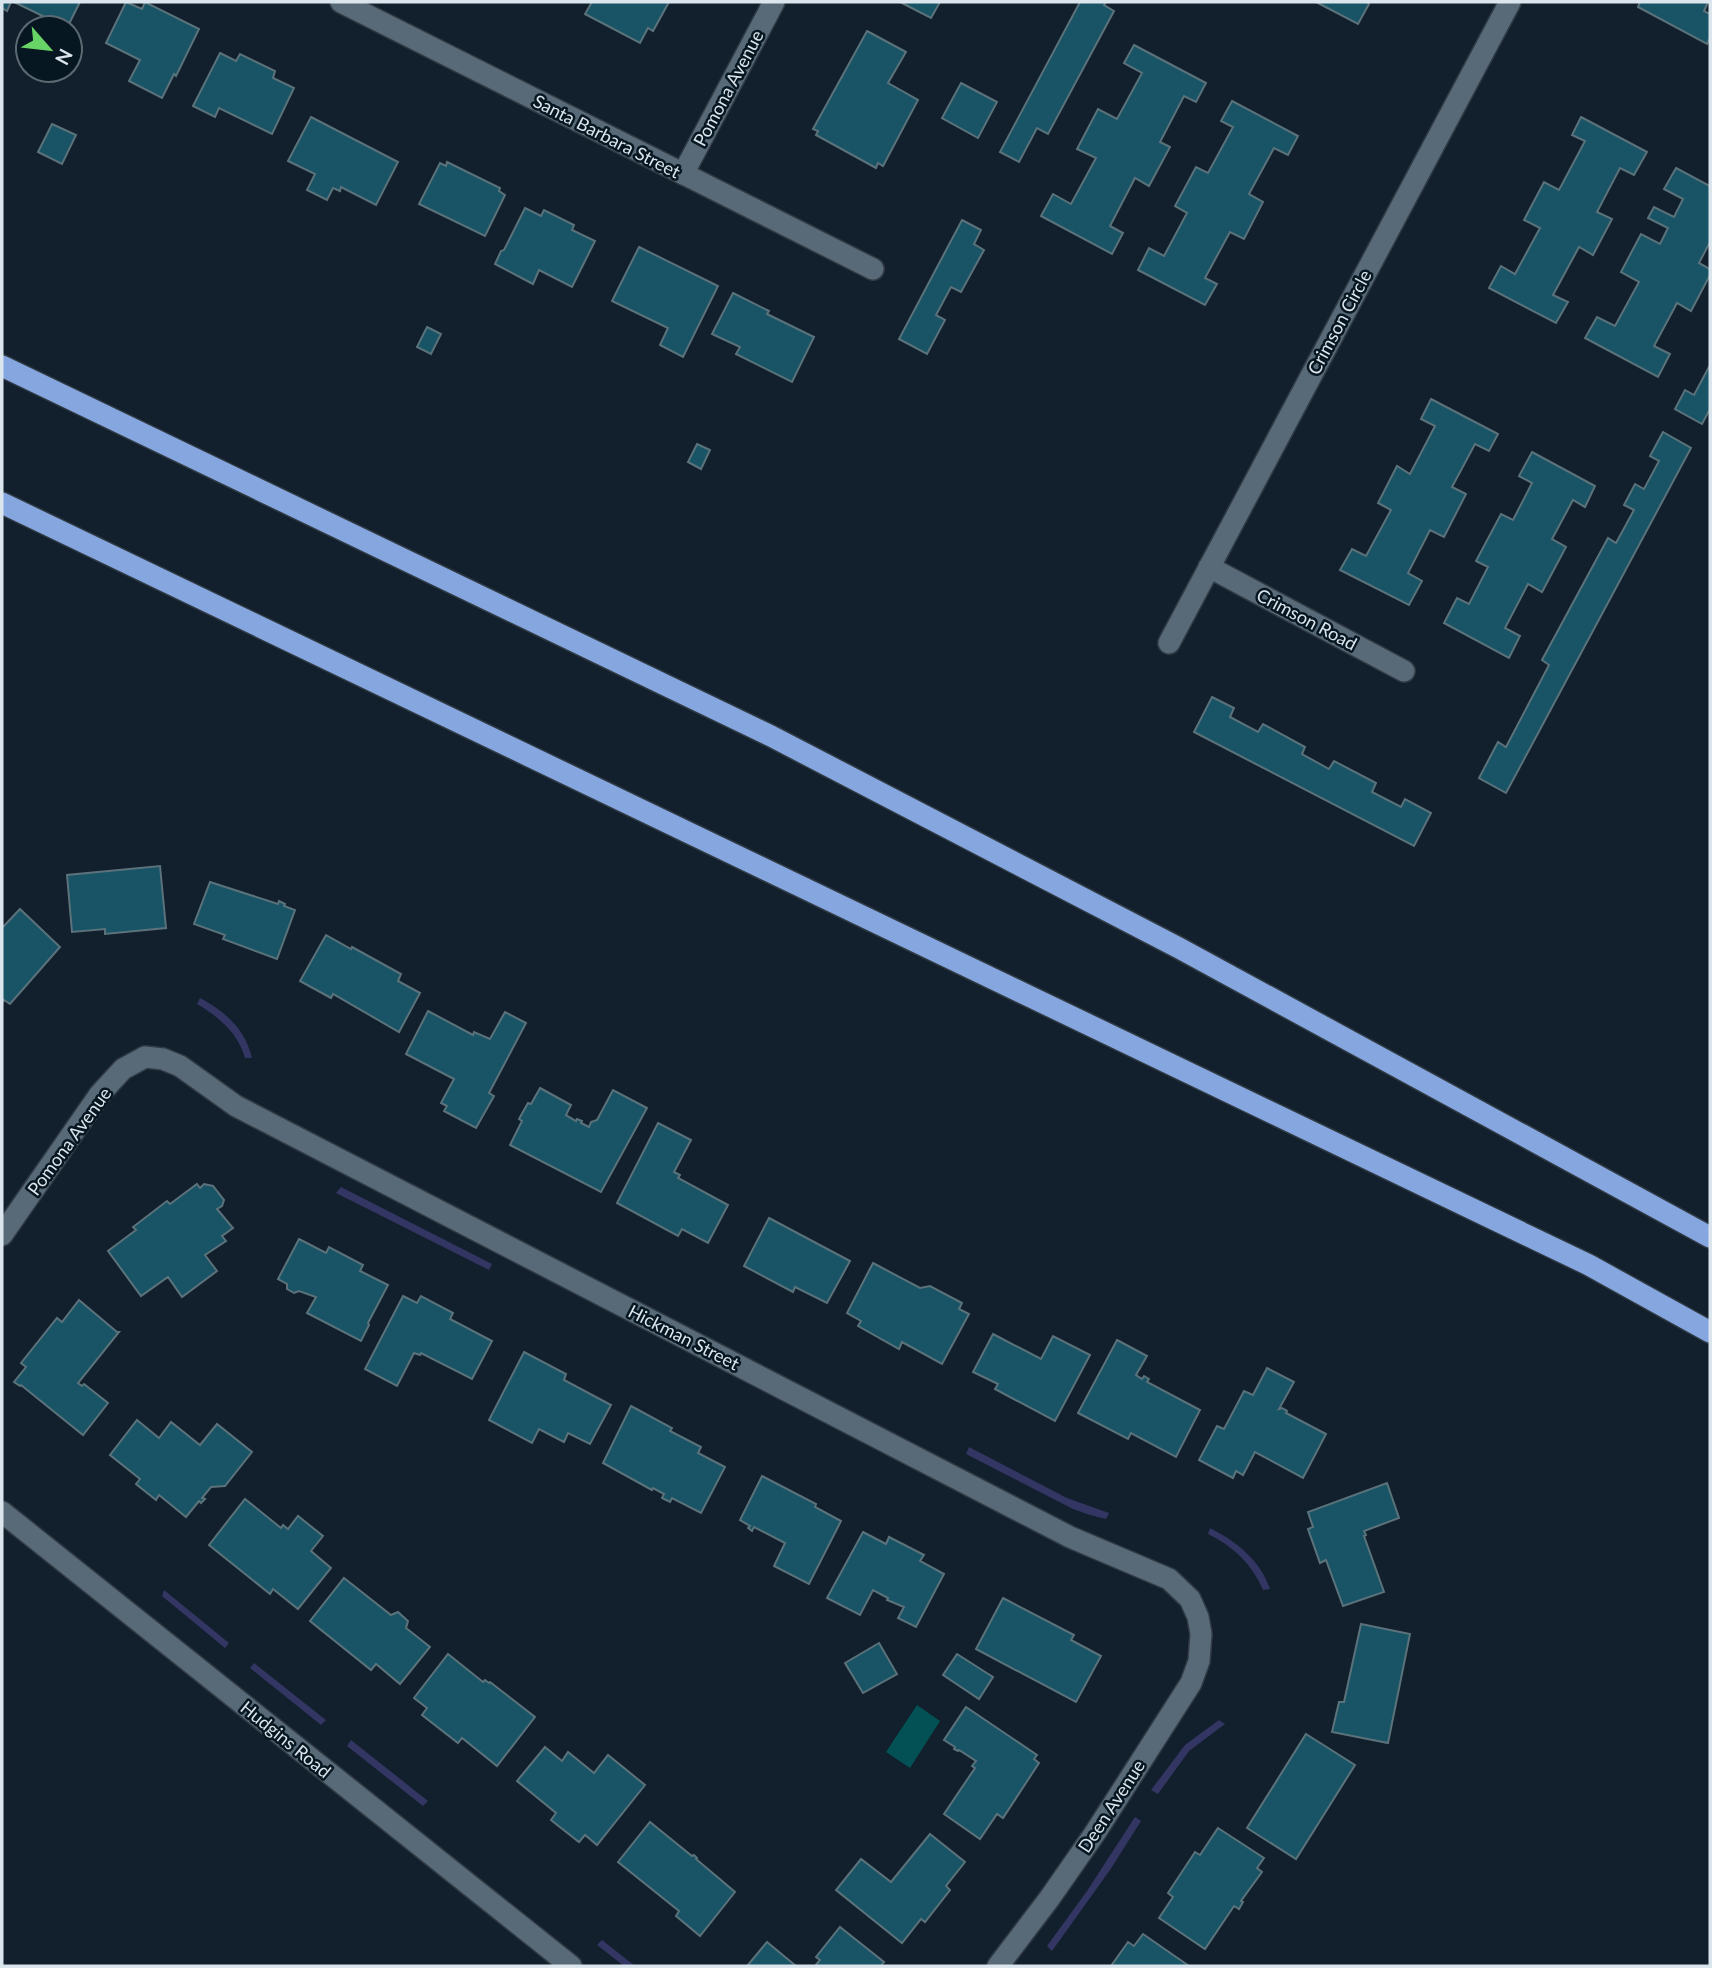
<svg xmlns="http://www.w3.org/2000/svg" width="1712" height="1968" font-family="Lato,sans-serif">
	<style>
		.green { fill: #333563 }
		.water { fill: #045155 }
		.building { fill: #185465; stroke: #5b727b; stroke-width: 2 }
		.lines { fill: none; stroke-linecap: round; stroke-linejoin: round }
		.street-casing { stroke: #303a44; stroke-width: 24 }
		.highway-casing { stroke: #303a44; stroke-width: 24 }
		.street { stroke: #586a78; stroke-width: 21 }
		.highway { stroke: #85a6de; stroke-width: 21 }
		.labels { text-anchor: middle; dominant-baseline: central; stroke-width: 5; stroke-linejoin: round; paint-order: stroke }
		.street-label { font-size: 18px; fill: #dbe5ed; stroke: #071722 }
	</style>
	<rect width="100%" height="100%" fill="#11202c"/>
	<g class="green">
		<path d="M200 998C226 1012 245 1029 252 1058H245C238 1033 219 1017 197 1004Z"/>
		<path d="M341 1187 492 1264 489 1270 336 1193Z"/>
		<path d="M969 1447 1067 1498 1109 1513 1106 1519 1090 1515 1073 1509 966 1454Z"/>
		<path d="M1210 1528C1237 1542 1260 1560 1270 1589L1263 1590C1252 1564 1233 1546 1208 1534Z"/>
		<path d="M164 1590 229 1643 225 1648 162 1596Z"/>
		<path d="M254 1663 326 1720 321 1725 250 1668Z"/>
		<path d="M1219 1720 1225 1724 1189 1751 1158 1794 1151 1790 1185 1745Z"/>
		<path d="M351 1740 428 1801 423 1806 347 1746Z"/>
		<path d="M1135 1817 1141 1821 1110 1870 1052 1951 1047 1946 1087 1891Z"/>
		<path d="M602 1940 635 1966H624L597 1945Z"/>
	</g>
	<path class="water" d="M917 1705 940 1721 910 1768 886 1752Z"/>
	<g class="building">
		<path d="M2 2H11L7 11 2 8Z"/>
		<path d="M14 2H80L67 28Z"/>
		<path d="M126 2 142 9 145 2 199 29 176 76 174 74 162 98 129 81 140 60 106 43Z"/>
		<path d="M592 2H669L653 31 648 28 640 43 585 14Z"/>
		<path d="M900 2H940L931 18Z"/>
		<path d="M1080 2H1106L1104 5 1114 11 1048 134 1037 128 1019 162 1000 152Z"/>
		<path d="M1316 2H1366L1369 4 1358 24Z"/>
		<path d="M1640 2H1708L1704 11 1710 14V38L1707 44 1638 7Z"/>
		<path d="M867 31 906 52 888 83 918 100 883 166 878 163 876 168 816 135 818 131 813 129Z"/>
		<path d="M1134 45 1206 83 1196 102 1184 96 1160 142 1170 147 1149 186 1135 178 1110 226 1123 233 1112 254 1041 216 1053 194 1071 204 1096 158 1077 149 1098 109 1117 119 1142 73 1124 63Z"/>
		<path d="M220 53 236 61 240 54 275 71 273 78 294 88 272 134 219 108 215 117 193 106Z"/>
		<path d="M961 83 997 102 978 138 942 118Z"/>
		<path d="M1232 101 1298 136 1288 155 1274 148 1249 194 1263 202 1244 239 1230 232 1205 278 1217 284 1205 305 1138 270 1149 248 1164 256 1187 213 1175 206 1196 167 1208 173 1233 127 1221 121Z"/>
		<path d="M311 117 398 162 376 205 341 187 340 191 333 188 327 200 307 190 315 174 288 161Z"/>
		<path d="M1581 117 1647 152 1634 175 1620 168 1597 212 1612 219 1593 255 1579 247 1553 295 1568 302 1556 323 1489 288 1501 266 1515 274 1540 228 1524 220 1544 182 1559 190 1585 141 1572 135Z"/>
		<path d="M52 124 76 135 62 164 38 152Z"/>
		<path d="M447 162 500 188 499 191 505 195 485 236 419 204 440 163 446 166Z"/>
		<path d="M1676 168 1710 186V242L1699 263 1710 269V275L1691 311 1677 303 1654 346 1670 354 1658 377 1585 338 1597 317 1615 326 1639 282 1621 272 1641 234 1660 244 1668 228 1648 218 1654 207 1674 217 1683 199 1664 189Z"/>
		<path d="M525 208 541 216 544 210 574 225 572 230 595 241 572 287 539 270 533 284 495 264 501 251 504 250Z"/>
		<path d="M962 220 981 230 974 244 984 250 961 292 951 287 936 315 945 320 927 354 899 339Z"/>
		<path d="M639 247 718 286 683 357 660 345 668 328 612 301Z"/>
		<path d="M733 293 769 311 767 314 814 337 792 382 736 354 740 347 712 334Z"/>
		<path d="M427 327 441 334 431 354 417 347Z"/>
		<path d="M1710 365V409L1702 424 1675 409 1685 390 1694 395Z"/>
		<path d="M1431 399 1498 434 1489 451 1475 444 1452 487 1466 494 1444 537 1430 530 1408 573 1422 581 1409 605 1340 570 1352 549 1366 556 1391 510 1378 503 1397 466 1410 474 1435 426 1421 419Z"/>
		<path d="M1663 432 1691 448 1506 793 1479 778 1498 742 1506 747 1549 665 1542 660 1608 538 1616 543 1634 510 1624 505 1635 484 1644 489 1659 461 1650 456Z"/>
		<path d="M697 444 710 450 701 469 688 462Z"/>
		<path d="M1532 452 1595 486 1585 507 1573 500 1552 539 1566 547 1542 592 1528 584 1505 628 1520 636 1509 658 1444 623 1457 598 1469 604 1488 567 1476 561 1501 514 1513 520 1532 483 1519 476Z"/>
		<path d="M1212 697 1234 708 1230 717 1258 732 1263 724 1305 747 1302 754 1329 769 1334 761 1376 783 1372 792 1401 807 1405 799 1431 813 1414 846 1194 732Z"/>
		<path d="M160 866 166 928 105 934V929L72 932 67 875Z"/>
		<path d="M210 882 278 904 279 901 285 904 284 906 295 910 277 959 223 939 225 935 194 924Z"/>
		<path d="M20 909 60 947 10 1004 4 1000 2 1003V928Z"/>
		<path d="M326 935 351 949 352 947 401 974 398 981 420 993 399 1032 333 994 331 998 300 981Z"/>
		<path d="M428 1011 473 1035 474 1032 490 1039 505 1012 526 1023 489 1093 494 1096 476 1128 444 1111 447 1106 441 1103 454 1079 406 1054Z"/>
		<path d="M540 1088 571 1105 566 1115 576 1121 577 1119 582 1121 581 1123 589 1127 591 1122 597 1120 613 1090 647 1108 601 1192 510 1145 522 1121 519 1119 528 1103 531 1104Z"/>
		<path d="M658 1123 691 1140 674 1172 680 1175 678 1178 728 1205 708 1243 682 1229 678 1236 617 1203Z"/>
		<path d="M197 1184 200 1188 204 1184 213 1186 224 1200 222 1206 217 1209 233 1228 222 1236 226 1241 205 1255 217 1271 182 1297 168 1277 141 1296 108 1251 136 1230 133 1227 167 1201 170 1204Z"/>
		<path d="M769 1218 850 1261 827 1303 795 1287 793 1292 744 1266Z"/>
		<path d="M299 1239 326 1253 329 1247 363 1265 360 1271 388 1285 368 1323 369 1325 361 1341 307 1313 316 1297 299 1291 294 1293 287 1289V1284L278 1279Z"/>
		<path d="M873 1263 920 1288 930 1286 962 1303 959 1309 969 1314 942 1364 902 1342 899 1349 858 1326 861 1321 847 1313Z"/>
		<path d="M403 1296 417 1303 421 1296 453 1313 450 1319 492 1341 472 1379 421 1353 420 1355 414 1353 397 1386 365 1369Z"/>
		<path d="M79 1300 117 1332H119L78 1383 82 1386 84 1384 108 1403 83 1435 21 1385 20 1386 14 1382 26 1367 21 1363 57 1318 62 1322Z"/>
		<path d="M993 1334 1041 1359 1053 1336 1090 1355 1055 1421 995 1389 998 1384 973 1372Z"/>
		<path d="M1117 1340 1147 1356 1136 1375 1142 1379 1144 1376 1149 1379 1147 1382 1200 1410 1176 1457 1131 1433 1128 1439 1078 1413Z"/>
		<path d="M524 1352 566 1374 564 1380 611 1405 590 1444 568 1433 564 1442 539 1429 532 1443 489 1420Z"/>
		<path d="M1267 1368 1294 1382 1279 1409 1282 1408 1287 1411 1286 1413 1326 1434 1303 1478 1255 1452 1243 1475 1236 1471 1233 1478 1199 1460 1217 1426 1224 1429 1244 1391 1253 1395Z"/>
		<path d="M631 1406 672 1428 670 1431 701 1447 698 1453 725 1467 701 1513 672 1498 670 1502 662 1498 664 1494 653 1488 652 1490 603 1463Z"/>
		<path d="M137 1420 159 1438 171 1422 200 1445 217 1424 252 1452 225 1486 211 1487 202 1498 205 1499 201 1503 199 1501 186 1517 159 1495 156 1500 136 1484 140 1479 110 1455Z"/>
		<path d="M762 1476 816 1504 815 1507 841 1521 809 1584 774 1566 785 1543 754 1527 752 1531 748 1528 750 1526 740 1520Z"/>
		<path d="M1387 1483 1399 1518 1364 1531 1366 1535 1364 1536 1384 1592 1343 1606 1326 1560 1320 1563 1308 1529 1313 1527 1308 1512Z"/>
		<path d="M245 1499 281 1528 283 1525 288 1529 298 1516 323 1536 311 1551 331 1568 298 1609 273 1589 270 1594 209 1545Z"/>
		<path d="M863 1532 886 1544 889 1537 924 1555 920 1561 944 1574 916 1627 898 1618 904 1607 887 1600 888 1598 873 1590 860 1615 827 1598Z"/>
		<path d="M344 1578 391 1615 398 1612 408 1621 406 1628 430 1647 400 1684 376 1664 371 1670 310 1621Z"/>
		<path d="M1003 1598 1074 1635 1071 1640 1101 1656 1076 1702 976 1649Z"/>
		<path d="M1361 1624 1410 1634 1388 1743 1332 1732 1339 1702H1344Z"/>
		<path d="M879 1643 897 1674 863 1693 845 1663Z"/>
		<path d="M448 1654 483 1682 485 1680 489 1683 490 1682 535 1717 497 1766 462 1738 458 1743 422 1715 427 1708 414 1698Z"/>
		<path d="M957 1654 993 1677 979 1699 943 1675Z"/>
		<path d="M966 1707 1037 1755 1034 1759 1039 1763 1003 1818 997 1814 980 1839 944 1814 975 1768 972 1766 976 1761 959 1750 958 1751 954 1749 955 1747 944 1740Z"/>
		<path d="M1306 1734 1355 1765 1296 1859 1247 1828Z"/>
		<path d="M545 1747 562 1761 568 1752 594 1773 608 1755 645 1785 597 1845 585 1835 579 1842 551 1820 556 1813 517 1781Z"/>
		<path d="M650 1822 692 1856 694 1855 697 1858 696 1859 735 1892 700 1936 676 1916 679 1911 618 1862Z"/>
		<path d="M1218 1828 1264 1858 1257 1868 1262 1872 1241 1901 1243 1902 1239 1909 1234 1906 1205 1949 1159 1918 1173 1897 1168 1893 1195 1852 1200 1855Z"/>
		<path d="M930 1834 965 1862 946 1886 950 1890 925 1922 921 1919 902 1943 836 1890 861 1859 891 1882Z"/>
		<path d="M840 1927 884 1962 881 1966H815L820 1960 816 1957Z"/>
		<path d="M1143 1934 1189 1966H1111L1128 1942 1134 1946Z"/>
		<path d="M767 1942 796 1966H747Z"/>
	</g>
	<g class="lines">
		<g class="street-casing">
			<g id="street">
				<path d="M341 2 873 269"/>
				<path d="M683 174 774 2"/>
				<path d="M1209 567 1404 671"/>
				<path d="M1169 643 1510 2"/>
				<path d="M2 1235 100 1094 123 1069 145 1057 163 1059 180 1066 236 1106 1070 1537 1169 1579 1190 1599 1198 1617 1201 1634 1199 1661 1191 1683 1095 1833 1049 1899 998 1966"/>
				<path d="M2 1512 571 1966"/>
			</g>
		</g>
		<g class="highway-casing">
			<g id="highway">
				<path d="M2 366 771 736 1179 948 1710 1237"/>
				<path d="M2 503 1589 1265 1710 1332"/>
			</g>
		</g>
		<use href="#street" class="street"/>
		<use href="#highway" class="highway"/>
	</g>
	<g class="labels">
		<g class="street-label">
			<text transform="translate(728 88) rotate(-62)">Pomona Avenue</text>
			<text transform="translate(607 136) rotate(27)">Santa Barbara Street</text>
			<text transform="translate(1339 322) rotate(-62)">Crimson Circle</text>
			<text transform="translate(1307 619) rotate(28)">Crimson Road</text>
			<text transform="translate(69 1141) rotate(-54)">Pomona Avenue</text>
			<text transform="translate(684 1337) rotate(27)">Hickman Street</text>
			<text transform="translate(286 1739) rotate(39)">Hudgins Road</text>
			<text transform="translate(1111 1806) rotate(-57)">Deen Avenue</text>
		</g>
	</g>
	<rect width="1712" height="1968" fill="none" stroke="#dbe5ed" stroke-width="7"/>
	<g transform="translate(49 49) rotate(118)"><circle r="33" fill="#071722" stroke="#5c6973" stroke-width="2"/>
	<path d="M0-5L12 26L0 18L-12 26Z" fill="#68d465"/>
	<text y="-10" font-size="19" font-weight="bold" text-anchor="middle" fill="#dbe5ed">N</text>
	</g>
</svg>
